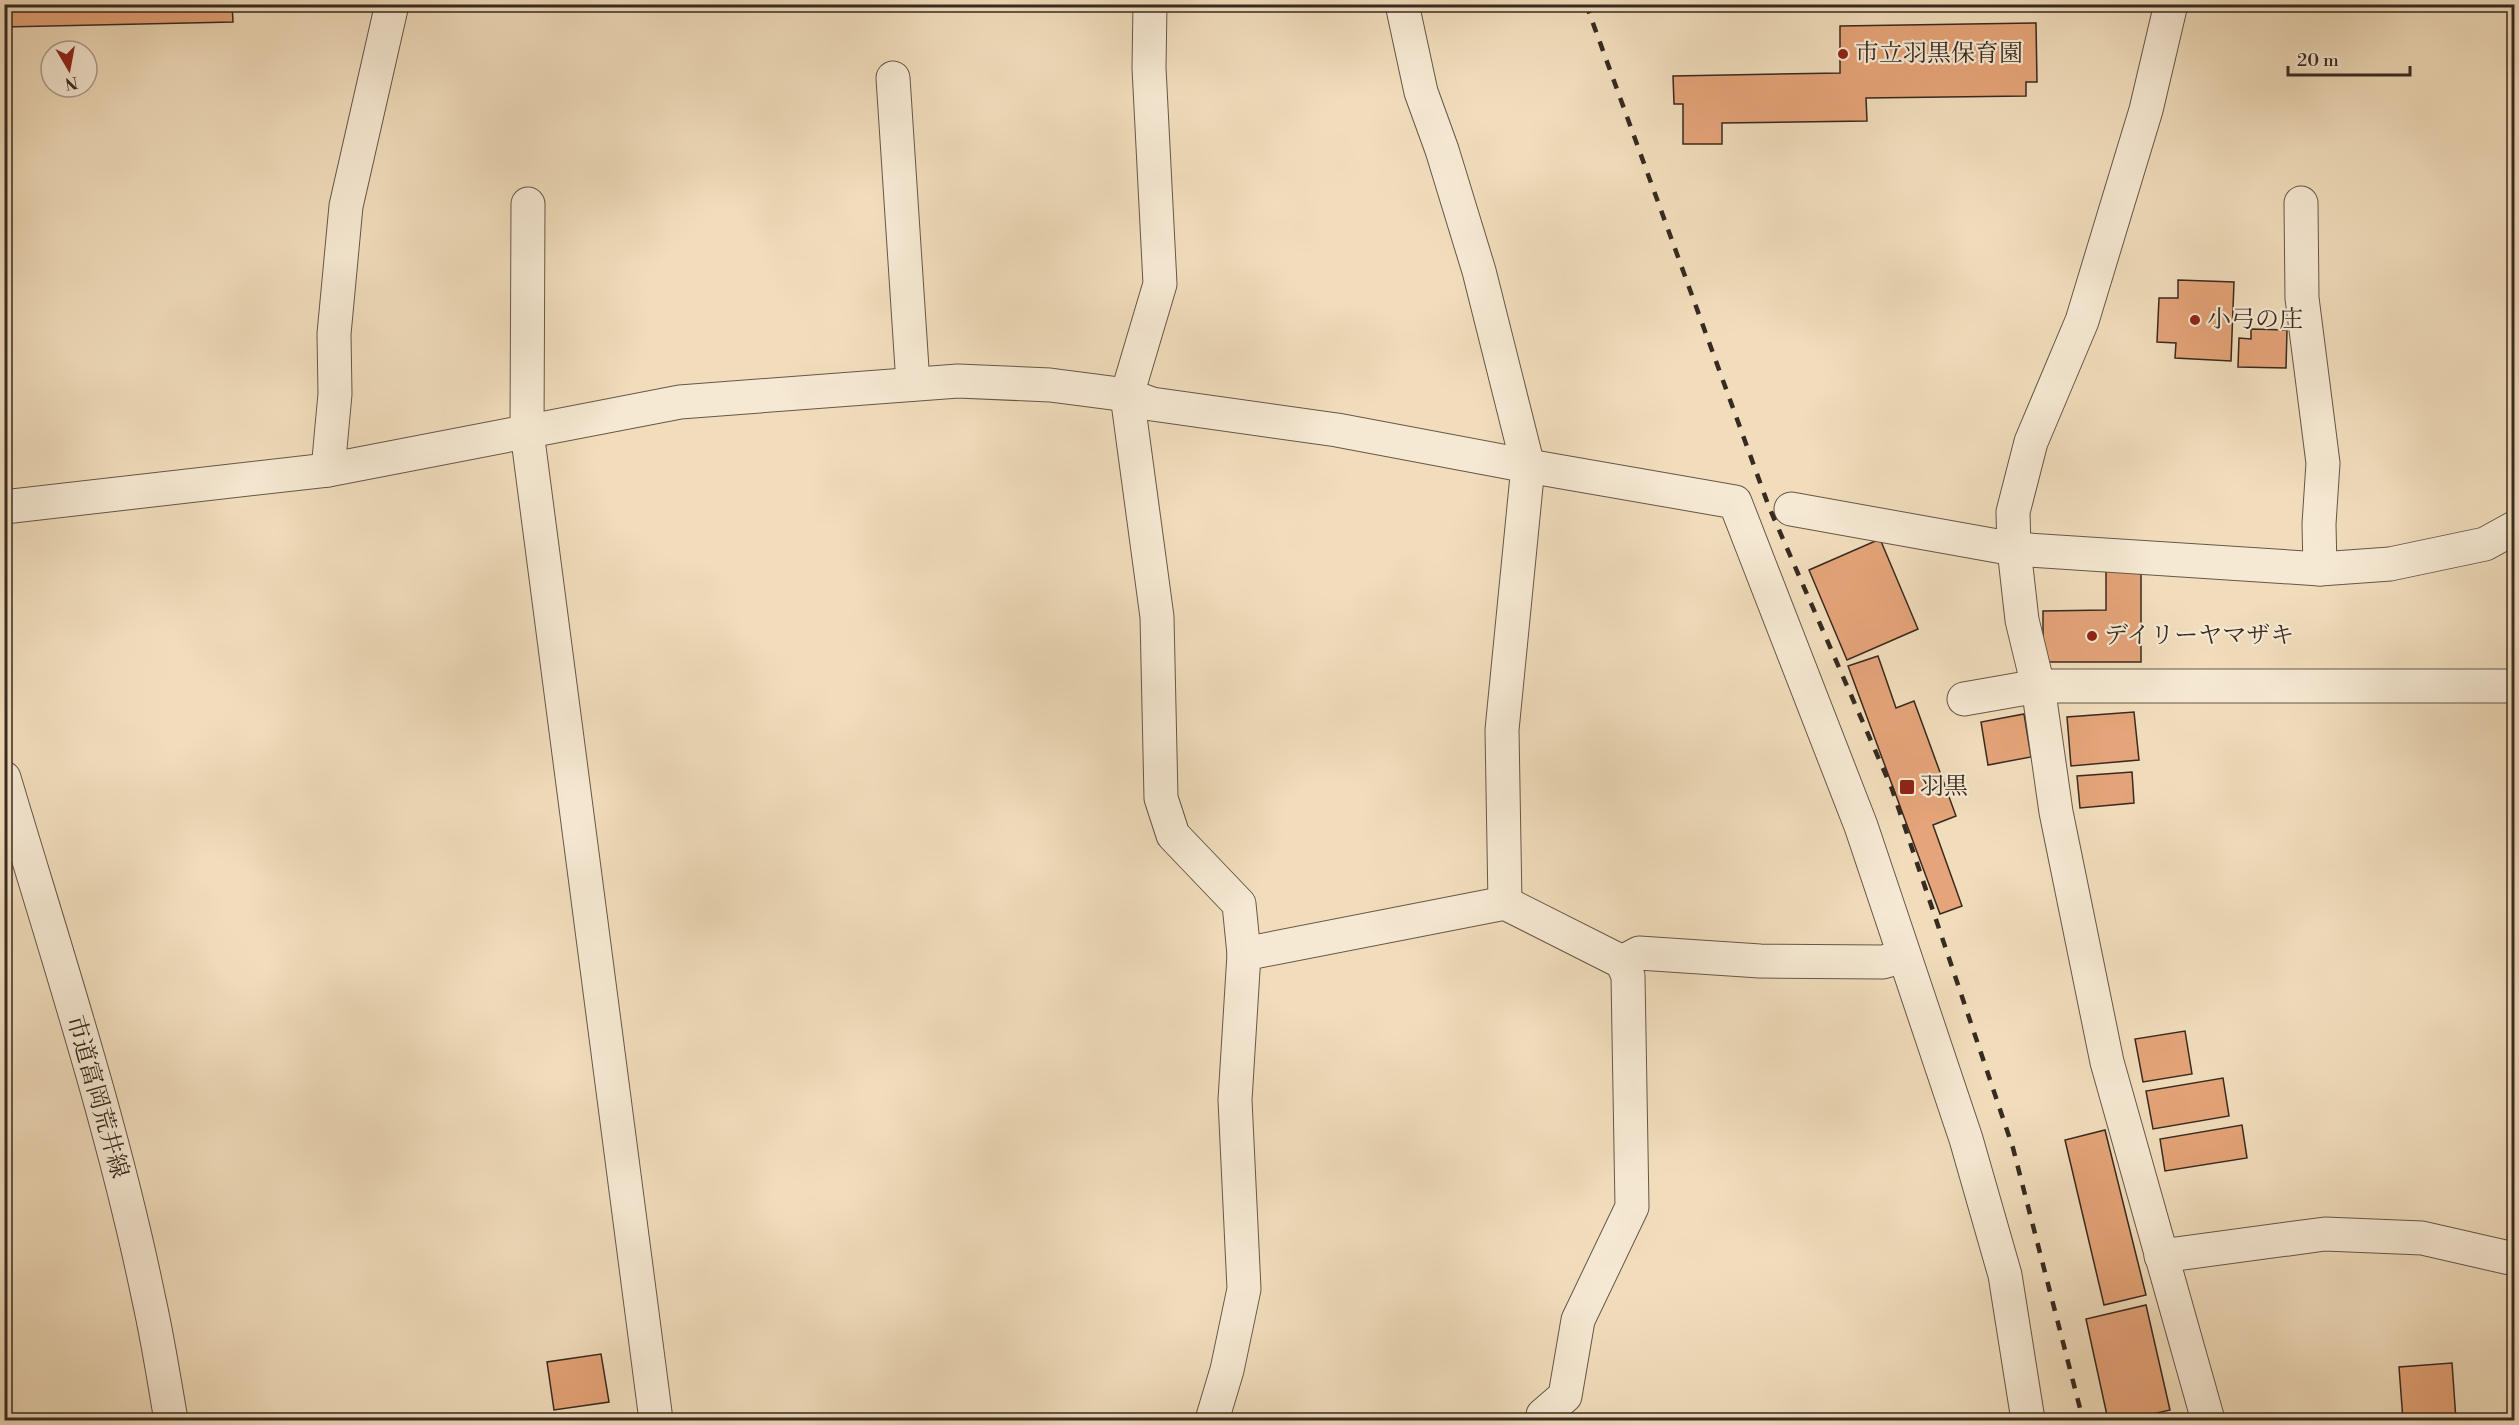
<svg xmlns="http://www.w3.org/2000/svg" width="2519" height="1425" font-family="'Libre Bodoni','Noto Serif JP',serif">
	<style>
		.building { fill: #e5a479; stroke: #372a20; stroke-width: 1.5 }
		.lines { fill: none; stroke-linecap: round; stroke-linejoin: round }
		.minor-casing { stroke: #665747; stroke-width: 35 }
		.minor { stroke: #f6e9d3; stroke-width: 33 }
		.rail { stroke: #372a20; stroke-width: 4.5; stroke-dasharray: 10 10; stroke-linecap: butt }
		.poi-dot { fill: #8f2418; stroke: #f6e9d3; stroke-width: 2 }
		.labels { text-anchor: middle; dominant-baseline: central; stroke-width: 4.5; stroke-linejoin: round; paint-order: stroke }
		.poi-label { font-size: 24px; fill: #372a20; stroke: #f6e9d3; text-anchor: start }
		.street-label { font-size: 24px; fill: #372a20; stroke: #f6e9d3 }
	</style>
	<rect width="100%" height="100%" fill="#f1ddbc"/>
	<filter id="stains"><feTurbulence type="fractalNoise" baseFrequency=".00333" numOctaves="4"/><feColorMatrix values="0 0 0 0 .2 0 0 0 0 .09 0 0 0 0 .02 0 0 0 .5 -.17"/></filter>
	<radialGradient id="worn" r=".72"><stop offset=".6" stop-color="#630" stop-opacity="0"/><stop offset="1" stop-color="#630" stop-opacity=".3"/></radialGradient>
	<g class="building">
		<path d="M4 4H232L233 22 4 27Z"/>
		<path d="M2036 23 2037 82H2026V96L1866 98 1867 121 1722 123V144H1683V104H1674L1673 76 1840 73V26Z"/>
		<path d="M2178 280 2234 282 2231 361 2175 358 2176 343 2157 342 2159 298H2178Z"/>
		<path d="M2251 329 2287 330 2286 368 2238 367 2239 338 2251 339Z"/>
		<path d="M1880 539 1918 629 1847 660 1809 570Z"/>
		<path d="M2106 562 2141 563V662H2043V611L2106 610Z"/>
		<path d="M1878 656 1896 708 1914 701 1956 816 1933 825 1962 906 1940 914 1848 666Z"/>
		<path d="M2134 712 2139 760 2071 766 2067 717Z"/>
		<path d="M2024 714 2031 757 1988 765 1981 722Z"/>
		<path d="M2132 772 2134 803 2080 808 2077 776Z"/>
		<path d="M2185 1031 2192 1074 2143 1082 2135 1039Z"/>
		<path d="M2223 1078 2229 1116 2153 1129 2146 1091Z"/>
		<path d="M2242 1125 2247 1158 2165 1171 2160 1139Z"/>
		<path d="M2105 1130 2146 1295 2104 1305 2065 1140Z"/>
		<path d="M2146 1305 2170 1410 2127 1420H2108L2086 1319Z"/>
		<path d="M601 1354 609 1402 554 1410 547 1362Z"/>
		<path d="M2452 1363 2456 1420H2403L2399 1367Z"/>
		<path d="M1778 1414 1779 1420H1737Z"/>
	</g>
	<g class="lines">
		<g class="minor-casing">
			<g id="minor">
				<path d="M1150 4 1149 68 1160 284 1127 395 1157 617 1161 798 1173 835 1239 904 1244 954 1235 1100 1244 1289 1227 1370 1212 1420"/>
				<path d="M1402 4 1421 92 1442 150 1479 271 1528 466 1502 730 1505 903"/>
				<path d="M2171 4 2146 110 2082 321 2031 442 2013 512 2014 549 2022 620 2038 686 2056 812 2107 1062 2208 1420"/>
				<path d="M893 78 913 384"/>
				<path d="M2301 203 2302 298 2323 463 2319 524 2320 569"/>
				<path d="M528 204 527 432 656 1420"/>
				<path d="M328 470 335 394 334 334 346 206 392 4"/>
				<path d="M4 507 328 470 680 402 958 381 1050 385 1127 395 1152 404 1337 430 1528 466 1735 502 1861 826 1966 1139 2005 1275 2028 1420"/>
				<path d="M1791 509 2014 549 2320 569 2390 564 2485 544 2514 528"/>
				<path d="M1964 699 2038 686H2514"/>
				<path d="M4 778C55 949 113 1125 149 1300 158 1340 164 1380 171 1420"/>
				<path d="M1244 954 1505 903 1622 962 1628 976 1632 1207 1578 1320 1565 1396 1543 1415V1420"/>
				<path d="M1622 962 1639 953 1760 961 1883 962 1904 956"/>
				<path d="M2161 1256 2325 1234 2422 1238 2514 1259"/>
			</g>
		</g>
		<use href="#minor" class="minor"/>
		<path class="rail" d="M1586 4 1769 507 1892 789 2013 1148 2083 1420"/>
	</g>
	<g class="poi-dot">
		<circle cx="1843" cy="54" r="6"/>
		<circle cx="2195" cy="320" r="6"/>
		<circle cx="2092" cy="636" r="6"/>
		<rect x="1899" y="779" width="16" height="16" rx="3"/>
	</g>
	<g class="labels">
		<g class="poi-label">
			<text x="1855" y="54">市立羽黒保育園</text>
			<text x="2207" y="320">小弓の庄</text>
			<text x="2104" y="636">デイリーヤマザキ</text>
			<text x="1920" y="787">羽黒</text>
		</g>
		<g class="street-label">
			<text transform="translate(97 1097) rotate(74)">市道富岡荒井線</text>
		</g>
	</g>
	<rect width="2519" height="1425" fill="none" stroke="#f1ddbc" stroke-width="24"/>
	<rect x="6" y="6" width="2507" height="1413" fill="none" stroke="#372a20" stroke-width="3"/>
	<rect x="12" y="12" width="2495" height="1401" fill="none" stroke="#372a20" stroke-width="1.5"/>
	<g transform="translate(69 69) rotate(170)"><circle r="28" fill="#f6e9d3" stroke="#aa9d8b" stroke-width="1.5"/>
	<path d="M0-4.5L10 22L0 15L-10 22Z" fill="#8f2418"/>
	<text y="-9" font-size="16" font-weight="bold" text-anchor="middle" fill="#372a20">N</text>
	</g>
	<path d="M2288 66v9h122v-9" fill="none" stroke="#372a20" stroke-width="3"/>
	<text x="2297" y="66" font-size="18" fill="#372a20" stroke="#f6e9d3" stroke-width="4.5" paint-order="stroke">20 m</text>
	<rect width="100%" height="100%" filter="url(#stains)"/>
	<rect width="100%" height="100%" fill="url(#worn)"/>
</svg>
